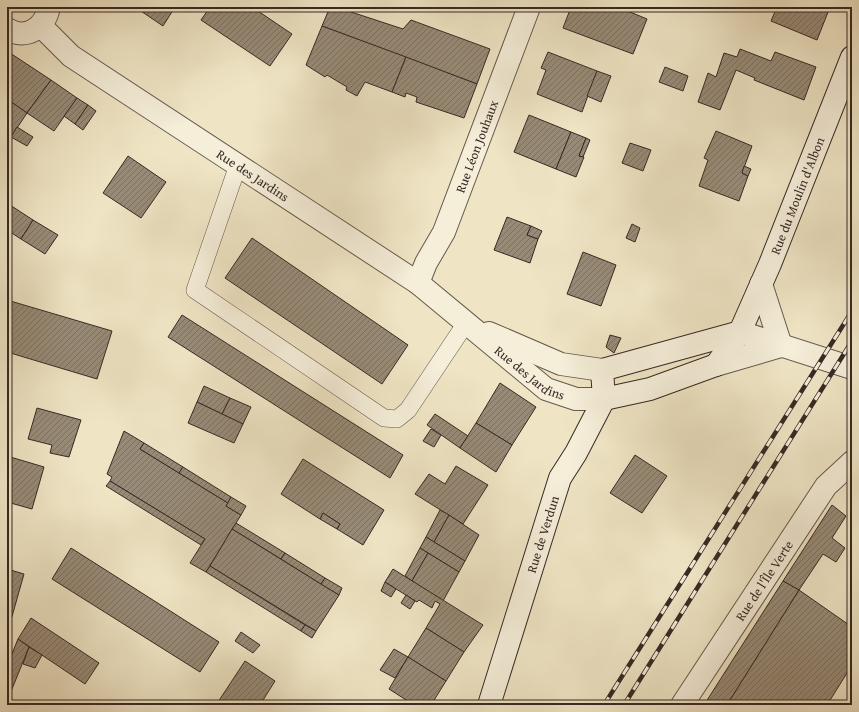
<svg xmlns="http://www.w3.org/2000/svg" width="859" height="712" font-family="'Gentium Book Plus',serif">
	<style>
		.building { fill: url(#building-hatch); stroke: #372924 }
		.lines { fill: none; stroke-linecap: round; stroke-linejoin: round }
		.lane-casing { stroke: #65584c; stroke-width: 18 }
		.street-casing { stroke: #65584c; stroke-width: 24 }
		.secondary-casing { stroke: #372924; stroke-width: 24 }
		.lane { stroke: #f5eed9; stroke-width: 17 }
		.street { stroke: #f5eed9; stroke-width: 22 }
		.secondary { stroke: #f5eed9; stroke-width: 22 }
		.rail-casing { stroke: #372924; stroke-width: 4.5 }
		.rail { stroke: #f5eed9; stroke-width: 3; stroke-dasharray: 9; stroke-linecap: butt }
		.labels { text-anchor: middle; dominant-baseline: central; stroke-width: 3.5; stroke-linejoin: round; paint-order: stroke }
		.street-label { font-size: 13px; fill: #372924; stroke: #f5eed9 }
	</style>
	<defs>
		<pattern id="building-hatch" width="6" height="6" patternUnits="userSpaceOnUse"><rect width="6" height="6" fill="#978b78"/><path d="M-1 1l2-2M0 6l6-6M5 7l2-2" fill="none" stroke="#7c7262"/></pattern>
	</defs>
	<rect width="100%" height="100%" fill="#efe5c5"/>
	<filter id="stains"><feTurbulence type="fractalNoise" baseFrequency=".005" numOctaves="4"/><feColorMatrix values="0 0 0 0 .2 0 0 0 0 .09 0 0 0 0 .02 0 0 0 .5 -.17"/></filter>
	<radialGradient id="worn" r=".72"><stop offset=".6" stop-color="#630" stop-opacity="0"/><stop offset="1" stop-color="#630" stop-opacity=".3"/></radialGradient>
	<g class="building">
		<path d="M135 7H175L163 26Z"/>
		<path d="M210 7H252L292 34 270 66 201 20Z"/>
		<path d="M330 7H336L403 29 411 20 490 49 477 84 322 26Z"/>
		<path d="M571 7H618L647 19 633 54 563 28Z"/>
		<path d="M777 7H830L817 40 771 21Z"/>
		<path d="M322 26 406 57 392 92 365 82 357 96 346 90 347 87 327 75 325 77 306 65Z"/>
		<path d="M740 49 771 61 775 52 816 67 804 100 754 80 755 78 736 70 720 110 698 102 708 73 716 77 724 53 737 57Z"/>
		<path d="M7 51 51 80 27 113 7 99Z"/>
		<path d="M548 52 597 71 582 112 537 94 546 70 541 68Z"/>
		<path d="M406 57 477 84 464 118 416 102 417 97 406 93 405 97 392 92Z"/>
		<path d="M665 67 688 76 683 91 659 82Z"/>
		<path d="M597 71 611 76 601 102 587 96Z"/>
		<path d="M51 80 77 98 54 131 27 113Z"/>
		<path d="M77 98 88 105 75 124 64 116Z"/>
		<path d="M7 99 27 113 11 137 7 134Z"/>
		<path d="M88 105 96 111 83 130 75 124Z"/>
		<path d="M529 115 571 132 556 169 514 152Z"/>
		<path d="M17 127 33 137 27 146 11 137Z"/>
		<path d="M716 131 752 146 742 173 748 176 739 201 699 186 708 160 704 158Z"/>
		<path d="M571 132 586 138 579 156 584 157 576 177 556 169Z"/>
		<path d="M586 138 590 140 583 157 579 156Z"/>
		<path d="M630 143 651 150 643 171 622 163Z"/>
		<path d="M128 156 166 182 141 218 103 193Z"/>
		<path d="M744 166 751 169 748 176 742 173Z"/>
		<path d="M7 203 33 220 21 239 7 230Z"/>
		<path d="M507 217 531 226 527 235 538 239 530 263 494 250Z"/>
		<path d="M33 220 58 235 45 254 21 239Z"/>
		<path d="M632 224 640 228 635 242 626 238Z"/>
		<path d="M531 226 542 231 538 239 527 235Z"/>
		<path d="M252 238 408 345 382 384 225 278Z"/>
		<path d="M583 252 616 265 601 306 567 294Z"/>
		<path d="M7 300 112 331 97 379 7 352Z"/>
		<path d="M182 315 403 455 390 478 168 337Z"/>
		<path d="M610 335 621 338 614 353 606 347Z"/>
		<path d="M500 383 536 407 512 445 476 423Z"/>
		<path d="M204 386 230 398 222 414 197 402Z"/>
		<path d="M230 398 251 407 243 424 222 414Z"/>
		<path d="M197 402 243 424 234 443 188 423Z"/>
		<path d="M37 408 81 420 69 457 50 453 52 445 28 439Z"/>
		<path d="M435 414 468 436 460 448 427 425Z"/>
		<path d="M476 423 512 445 496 472 460 448Z"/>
		<path d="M431 429 441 435 434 447 423 441Z"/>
		<path d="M124 431 144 443 140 449 228 503 226 506 241 515 206 572 190 563 205 539 110 481 112 477 107 474Z"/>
		<path d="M144 443 183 467 179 473 140 449Z"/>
		<path d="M635 455 667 476 642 513 610 493Z"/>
		<path d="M7 456 44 467 32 509 7 502Z"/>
		<path d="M303 459 384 510 363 545 337 529 340 524 323 513 320 519 281 494Z"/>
		<path d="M456 466 488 485 463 524 415 494 429 474 445 484Z"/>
		<path d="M183 467 231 497 228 503 179 473Z"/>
		<path d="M110 481 205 539 201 545 106 486Z"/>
		<path d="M231 497 246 506 241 515 226 506Z"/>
		<path d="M832 505 846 516 832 538 845 548 836 562 823 554 799 590 783 581Z"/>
		<path d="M440 510 449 515 434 542 426 537Z"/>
		<path d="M323 513 340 524 337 529 320 519Z"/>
		<path d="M449 515 479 535 465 561 434 542Z"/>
		<path d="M236 523 285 553 281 559 232 529Z"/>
		<path d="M232 529 339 595 316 631 210 566Z"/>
		<path d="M426 537 465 561 459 572 420 548Z"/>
		<path d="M71 548 219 642 200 672 52 579Z"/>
		<path d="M420 548 428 553 412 581 405 576Z"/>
		<path d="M285 553 325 578 321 584 281 559Z"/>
		<path d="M428 553 459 572 443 601 412 581Z"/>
		<path d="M210 566 305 625 301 631 206 572Z"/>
		<path d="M7 569 24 574 11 620 7 619Z"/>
		<path d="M393 569 483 625 464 652 426 628 440 604 435 601 432 608 419 600 417 602 385 582Z"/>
		<path d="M325 578 342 588 339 595 321 584Z"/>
		<path d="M783 581 799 590 727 705H704Z"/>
		<path d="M385 582 396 589 391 597 381 591Z"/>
		<path d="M799 590 852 627V665L827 705H727Z"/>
		<path d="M406 595 415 601 410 609 401 603Z"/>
		<path d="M31 618 99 663 85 684 18 639Z"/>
		<path d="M305 625 316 631 312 638 301 631Z"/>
		<path d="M426 628 464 652 446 681 408 657Z"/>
		<path d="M241 632 260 645 253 653 235 641Z"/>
		<path d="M18 639 29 647 12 689 7 686V666Z"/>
		<path d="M29 647 42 655 35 668 23 664Z"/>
		<path d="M394 649 408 657 395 678 380 670Z"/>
		<path d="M408 657 446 681 431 705H414L389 689Z"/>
		<path d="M245 661 275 681 260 705H216Z"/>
		<path d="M7 688 12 689 7 704Z"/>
	</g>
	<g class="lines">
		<g class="lane-casing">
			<path id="lane" d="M238 165 195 290 384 418 397 419 408 410 466 323"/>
		</g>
		<g class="street-casing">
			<g id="street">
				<path id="s1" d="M41 26 71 56 418 283 546 389 576 399H604"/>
				<path d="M7 29C27 41 45 27 49 7"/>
				<path id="s2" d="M418 283 426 263 444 232 529 7"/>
				<path d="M761 284 781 346"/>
				<path d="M740 332 852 368"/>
				<path d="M489 333 561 364 602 370"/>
				<path d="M716 365 781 346"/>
				<path id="s3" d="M682 705 826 486 852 462"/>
			</g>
		</g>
		<g class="secondary-casing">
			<g id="secondary">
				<path id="s4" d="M604 399 650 389 716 365 740 332 770 264 852 57"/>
				<path id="s5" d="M489 705 560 478 576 453 604 399 602 370 740 332"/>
			</g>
		</g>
		<use href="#lane" class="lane"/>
		<use href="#street" class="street"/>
		<use href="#secondary" class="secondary"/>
		<g class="rail-casing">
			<g id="rail">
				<path d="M604 705 852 311"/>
				<path d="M624 705 852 341"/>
			</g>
		</g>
		<use href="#rail" class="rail"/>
	</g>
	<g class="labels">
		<g class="street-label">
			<text stroke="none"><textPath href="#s2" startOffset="149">Rue Léon Jouhaux</textPath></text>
			<text stroke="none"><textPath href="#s1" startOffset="260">Rue des Jardins</textPath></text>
			<text stroke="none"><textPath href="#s4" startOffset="306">Rue du Moulin d'Albon</textPath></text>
			<text stroke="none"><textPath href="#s1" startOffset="601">Rue des Jardins</textPath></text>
			<text stroke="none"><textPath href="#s5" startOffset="179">Rue de Verdun</textPath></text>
			<text stroke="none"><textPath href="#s3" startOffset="149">Rue de l'Île Verte</textPath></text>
		</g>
	</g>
	<rect width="859" height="712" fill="none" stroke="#efe5c5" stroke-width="24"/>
	<rect x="8" y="8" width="843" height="696" fill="none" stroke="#372924" stroke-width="2"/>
	<rect x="12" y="12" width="835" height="688" fill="none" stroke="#372924"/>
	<rect width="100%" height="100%" filter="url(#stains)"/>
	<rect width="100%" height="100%" fill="url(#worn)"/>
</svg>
